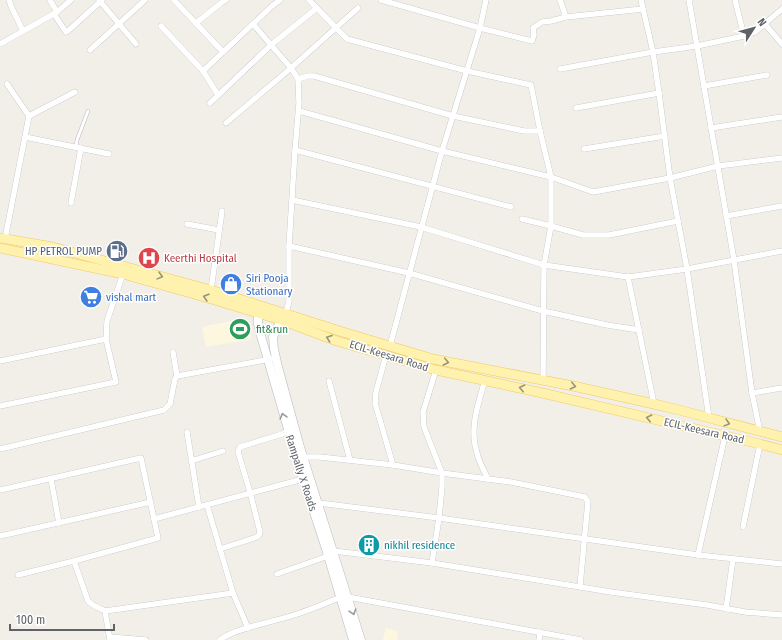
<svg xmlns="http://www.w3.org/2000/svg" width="782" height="640" font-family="'Fira Sans Condensed',sans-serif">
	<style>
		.commercial { fill: #fef7e0 }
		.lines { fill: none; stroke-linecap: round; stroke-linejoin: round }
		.service-casing { stroke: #b5b8bc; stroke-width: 4 }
		.minor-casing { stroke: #b5b8bc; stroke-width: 6 }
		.secondary-casing { stroke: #b6babf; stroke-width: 9 }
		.primary-casing { stroke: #f2c960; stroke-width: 10 }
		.service { stroke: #fff; stroke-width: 3 }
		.minor { stroke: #fff; stroke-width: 5.5 }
		.secondary { stroke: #fff; stroke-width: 8 }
		.primary { stroke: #fff2af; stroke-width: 9 }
		.oneway { stroke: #979581 }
		.oneway2 { stroke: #979a9d }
		.labels { text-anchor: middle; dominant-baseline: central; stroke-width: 3; stroke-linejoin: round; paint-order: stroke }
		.service-label { font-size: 11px; fill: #4e5e75; stroke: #fff; text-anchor: end }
		.health-label { font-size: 11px; fill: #be3a42; stroke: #fff; text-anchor: start }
		.shop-label { font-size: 11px; fill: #366cbe; stroke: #fff; text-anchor: start }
		.leisure-label { font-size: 11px; fill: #27864d; stroke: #fff; text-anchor: start }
		.street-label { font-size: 11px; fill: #5f6368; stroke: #fff }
		.culture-label { font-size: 11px; fill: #0d838f; stroke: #fff; text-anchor: start }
	</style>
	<rect width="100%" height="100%" fill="#f1efe8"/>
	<g class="commercial">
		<path d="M245 318 252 339 206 347 202 327Z"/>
		<path d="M386 628 398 631 397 640H383Z"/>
	</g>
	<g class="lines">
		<g class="service-casing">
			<path id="service" d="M76 147 77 140 88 111"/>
		</g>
		<g class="minor-casing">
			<g id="minor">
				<path d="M9 0 11 6 23 31"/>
				<path d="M50 0 57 12"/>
				<path d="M99 0 136 44"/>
				<path d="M174 0 223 52"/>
				<path d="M309 0 347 39 467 71 531 85 540 131 551 177V226L544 265 543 381"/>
				<path d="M381 0 480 28 532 41 534 35 533 28 542 22 551 21 566 17 643 9"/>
				<path d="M560 0 566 17"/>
				<path d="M641 0 653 52 659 93 670 178 687 269 709 418"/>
				<path d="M689 0 734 260 752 393 782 388"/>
				<path d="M735 0 744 36"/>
				<path d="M54 14 66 32 69 30 102 0"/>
				<path d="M196 23 221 3 226 0"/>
				<path d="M253 24 291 68 298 79 299 103 295 150 289 246V301L287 309 285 313"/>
				<path d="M765 24 782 44"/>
				<path d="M161 26 203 71 272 6 280 0"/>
				<path d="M0 44 57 12 71 0"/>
				<path d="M90 50 145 0"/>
				<path d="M560 69 653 52 697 46 744 36 755 32 782 9"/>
				<path d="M203 71 218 95"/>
				<path d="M298 79 308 76H314L453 116 524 131H540"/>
				<path d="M704 86 767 75"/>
				<path d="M210 103 271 45 317 8"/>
				<path d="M576 108 659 93"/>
				<path d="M299 111 442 151 551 177 593 192 670 178 718 166 782 158"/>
				<path d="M29 116 75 92"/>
				<path d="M226 123 291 68 358 8"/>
				<path d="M711 128 782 117"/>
				<path d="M25 137 109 154"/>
				<path d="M584 149 665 136"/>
				<path d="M295 150 511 207"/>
				<path d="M292 200 421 227 544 265 628 277 687 269 782 251"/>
				<path d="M71 203 81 148"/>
				<path d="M726 216 782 206"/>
				<path d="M522 219 551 226 583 235H609L678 221"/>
				<path d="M187 224 219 230"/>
				<path d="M5 239 29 116 7 84"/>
				<path d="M289 246 409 273 543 311 607 325 639 330"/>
				<path d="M628 277 654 404"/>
				<path d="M211 290 222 211"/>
				<path d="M390 346 442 151 480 28 486 0"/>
				<path d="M173 352 177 376"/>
				<path d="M386 355 376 392 375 403 393 465"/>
				<path d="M0 361 106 339"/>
				<path d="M485 380C478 404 469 429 477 453 479 462 484 471 488 479"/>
				<path d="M329 381 350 460"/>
				<path d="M752 393 760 432"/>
				<path d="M0 406 116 382 106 339 107 321 123 274"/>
				<path d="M187 432 199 507"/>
				<path d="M0 449 164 410 170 404 175 379 177 376 271 359"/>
				<path d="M303 457H320L393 465 442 473 511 482 585 497 586 499 588 501 580 586"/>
				<path d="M191 461 223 451"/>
				<path d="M51 479 59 523"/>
				<path d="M0 490 141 458 158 538 74 561 18 575"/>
				<path d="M319 503 439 518 698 555 725 436"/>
				<path d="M207 505 233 593 248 628"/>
				<path d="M154 519 303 479"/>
				<path d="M743 527 760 444"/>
				<path d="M0 536 151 502"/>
				<path d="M220 549 257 537 259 535 260 532 250 492 238 452 240 447 282 434 288 431"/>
				<path d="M334 551 432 563 611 592 707 605 745 612 782 615"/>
				<path d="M698 555 782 564"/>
				<path d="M74 561 88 601C93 606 99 608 105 611L233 593"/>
				<path d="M432 563 439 518 442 487V473L424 427 423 412 436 370"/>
				<path d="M277 574 328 556"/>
				<path d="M348 597 581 640"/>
				<path d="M726 609 733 559"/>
				<path d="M105 611 110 640"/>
				<path d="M110 637 146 640"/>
				<path d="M220 640C230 630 275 621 291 616 308 611 324 604 341 597"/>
				<path d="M539 640 540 632"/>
			</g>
		</g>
		<g class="secondary-casing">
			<g id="secondary">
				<path d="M258 307V324L261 336 296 457 326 549 353 640"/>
				<path d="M284 314 273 337 274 349 278 367 300 447 361 640"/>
			</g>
		</g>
		<g class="primary-casing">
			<g id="primary">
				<path d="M0 238 53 247 211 290 346 333 433 359 573 386 654 404 679 410 782 437"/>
				<path d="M0 248 123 274 208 298 281 320 337 341 436 370 538 392 760 444 782 450"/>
			</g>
		</g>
		<use href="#service" class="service"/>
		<use href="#minor" class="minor"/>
		<use href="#secondary" class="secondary"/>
		<use href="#primary" class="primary"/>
	</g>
	<defs><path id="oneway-chevron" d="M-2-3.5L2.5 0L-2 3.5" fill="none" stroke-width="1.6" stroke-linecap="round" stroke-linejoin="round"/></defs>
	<g class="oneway">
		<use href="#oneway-chevron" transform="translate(160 276) rotate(15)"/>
		<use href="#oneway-chevron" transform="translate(206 297) rotate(-164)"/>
		<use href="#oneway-chevron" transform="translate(329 338) rotate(-160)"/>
		<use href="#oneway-chevron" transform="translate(446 362) rotate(11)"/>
		<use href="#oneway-chevron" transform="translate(573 386) rotate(12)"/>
		<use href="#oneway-chevron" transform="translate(522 388) rotate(-168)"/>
		<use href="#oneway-chevron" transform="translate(649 418) rotate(-167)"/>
		<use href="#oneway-chevron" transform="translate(727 423) rotate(15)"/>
	</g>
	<g class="oneway2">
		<use href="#oneway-chevron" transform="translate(283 416) rotate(-106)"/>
		<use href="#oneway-chevron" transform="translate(353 612) rotate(73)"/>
	</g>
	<defs>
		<g id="fuel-disc" transform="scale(1.15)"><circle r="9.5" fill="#5c6f8a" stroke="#fff"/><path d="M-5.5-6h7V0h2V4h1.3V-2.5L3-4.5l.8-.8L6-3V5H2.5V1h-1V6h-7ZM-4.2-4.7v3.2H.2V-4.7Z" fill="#fff"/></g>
		<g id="hospital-disc" transform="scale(1.15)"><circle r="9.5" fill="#e0444e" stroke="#fff"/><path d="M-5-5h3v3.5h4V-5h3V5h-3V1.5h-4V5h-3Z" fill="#fff"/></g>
		<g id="shop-disc" transform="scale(1.15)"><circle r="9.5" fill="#3f7fe0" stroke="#fff"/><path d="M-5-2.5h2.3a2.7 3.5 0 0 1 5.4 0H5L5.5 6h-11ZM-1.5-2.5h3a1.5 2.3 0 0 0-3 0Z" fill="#fff"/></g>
		<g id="supermarket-disc" transform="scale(1.15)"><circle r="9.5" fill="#3f7fe0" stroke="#fff"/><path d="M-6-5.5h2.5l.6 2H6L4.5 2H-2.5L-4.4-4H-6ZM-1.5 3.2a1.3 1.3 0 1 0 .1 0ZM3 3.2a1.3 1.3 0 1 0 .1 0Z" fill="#fff"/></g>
		<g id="stadium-disc" transform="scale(1.15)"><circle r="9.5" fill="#2e9e5b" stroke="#fff"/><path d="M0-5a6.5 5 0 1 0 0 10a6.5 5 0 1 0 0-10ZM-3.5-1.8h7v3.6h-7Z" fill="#fff"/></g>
		<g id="building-disc" transform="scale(1.15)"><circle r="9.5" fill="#0f9aa8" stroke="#fff"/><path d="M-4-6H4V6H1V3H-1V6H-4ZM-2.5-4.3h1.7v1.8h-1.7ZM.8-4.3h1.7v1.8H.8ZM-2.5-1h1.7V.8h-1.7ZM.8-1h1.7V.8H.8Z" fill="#fff"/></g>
	</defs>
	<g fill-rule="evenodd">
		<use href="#fuel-disc" x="117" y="251"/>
		<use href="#hospital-disc" x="149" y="258"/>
		<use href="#shop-disc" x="231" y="284"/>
		<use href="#supermarket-disc" x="91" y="297"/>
		<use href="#stadium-disc" x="240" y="329"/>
		<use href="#building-disc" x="369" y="545"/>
	</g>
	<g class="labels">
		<g class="service-label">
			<text x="102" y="251">HP PETROL PUMP</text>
		</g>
		<g class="health-label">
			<text x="164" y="258">Keerthi Hospital</text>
		</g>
		<g class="shop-label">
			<text x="246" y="278">Siri Pooja<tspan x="246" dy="13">Stationary</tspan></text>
			<text x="106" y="297">vishal mart</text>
		</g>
		<g class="leisure-label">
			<text x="256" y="329">fit&amp;run</text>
		</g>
		<g class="street-label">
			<text transform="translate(389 356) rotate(17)">ECIL-Keesara Road</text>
			<text transform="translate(704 431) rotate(13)">ECIL-Keesara Road</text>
			<text transform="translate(301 473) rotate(72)">Rampally X Roads</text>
		</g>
		<g class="culture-label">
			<text x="384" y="545">nikhil residence</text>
		</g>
	</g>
	<g transform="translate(754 28) rotate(54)" stroke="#ffffff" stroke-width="3" paint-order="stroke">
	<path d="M0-3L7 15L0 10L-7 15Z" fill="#5f6368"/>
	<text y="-6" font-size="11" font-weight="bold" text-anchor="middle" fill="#5f6368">N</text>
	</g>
	<path d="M10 624v6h104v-6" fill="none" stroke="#5f6368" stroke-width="2"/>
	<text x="16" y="624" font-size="12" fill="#5f6368" stroke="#ffffff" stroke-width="3" paint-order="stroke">100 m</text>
</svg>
